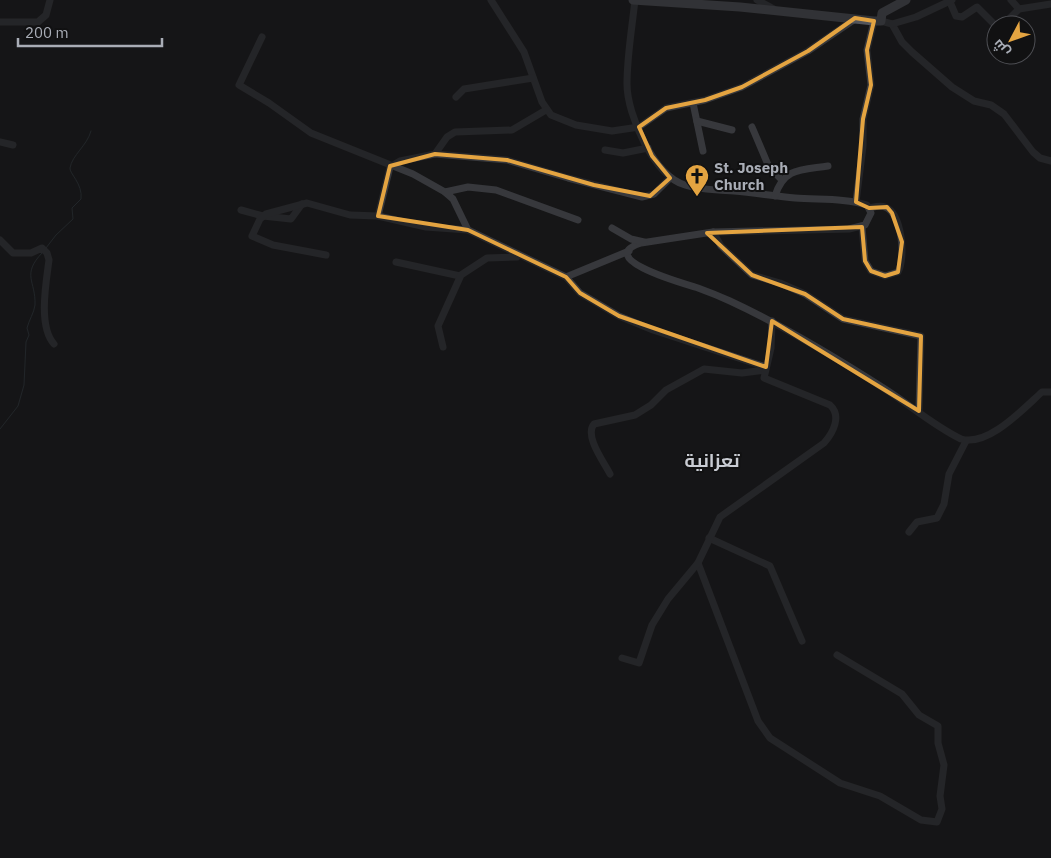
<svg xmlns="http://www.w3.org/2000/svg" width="1051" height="858" font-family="'IBM Plex Sans',Cairo,sans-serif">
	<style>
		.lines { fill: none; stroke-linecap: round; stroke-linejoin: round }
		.stream { stroke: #30393f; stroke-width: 1 }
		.minor { stroke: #37383c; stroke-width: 7 }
		.major { stroke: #53555b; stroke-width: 9 }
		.marked { fill: none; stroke: #e4a441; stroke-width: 4; stroke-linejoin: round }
		.labels { text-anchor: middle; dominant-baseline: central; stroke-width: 4; stroke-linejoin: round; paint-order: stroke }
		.poi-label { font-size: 15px; font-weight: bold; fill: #a9adb6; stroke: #111112; text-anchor: start }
		.quarter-label { font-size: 18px; font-weight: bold; fill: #c9ccd3; stroke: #111112 }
	</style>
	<rect width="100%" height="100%" fill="#161617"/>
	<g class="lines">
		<g class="stream">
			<path d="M46 248 56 235 73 219 72 208 81 199C83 184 69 173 70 168 72 155 87 146 91 131"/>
			<path d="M0 429 18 406 24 385 26 342 29 335 27 328C29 320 34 313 35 305 36 281 21 275 42 253"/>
		</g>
		<g class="minor">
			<path d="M491 0 524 52 542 102 551 115 576 125 612 131 639 127 666 108 705 100 742 87 808 51 855 19"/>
			<path d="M635 0C632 28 627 56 627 84 627 115 654 176 685 185 700 190 718 190 734 191 755 193 775 196 795 198 818 200 845 198 867 205L871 213 865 225 849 229 713 232 641 243C592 259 689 285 698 288 709 292 719 296 730 301 784 326 835 357 885 389 910 405 934 426 961 439 988 447 1023 409 1042 392H1051"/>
			<path d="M757 0 774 9"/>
			<path d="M1011 0 1019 9"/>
			<path d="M950 2 956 16 962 17 977 7 996 26"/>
			<path d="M881 21 892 24 902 42 912 52 952 87 974 101 991 105 1004 114 1033 152 1040 158 1051 161"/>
			<path d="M0 22H38L46 15 50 0"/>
			<path d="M892 24 916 17 952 0"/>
			<path d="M1003 25 1019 9 1051 4"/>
			<path d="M262 37 239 85 269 103 311 133 413 174 445 192"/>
			<path d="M456 97 464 89 533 78"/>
			<path d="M693 103 703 151"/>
			<path d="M697 121 732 130"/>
			<path d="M752 127 769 167 782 180"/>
			<path d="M0 142 13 145"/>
			<path d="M605 150 623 153 648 148"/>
			<path d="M435 154 507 160 568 178 642 197 654 194 670 178"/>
			<path d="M775 196C784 167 802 170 828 166"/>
			<path d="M856 202 863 146V119L871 85 867 50 874 21"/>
			<path d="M241 210 263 216 291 219 302 204"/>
			<path d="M378 216 426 227 468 230 566 277 580 293 619 316 653 330 766 367"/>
			<path d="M862 227 865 261 871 271 885 276 898 272C906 258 902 213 885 207 880 205 874 207 869 208"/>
			<path d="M612 228 631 239 644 242"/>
			<path d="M468 230 453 199 445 192 468 187 496 190 578 220"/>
			<path d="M713 232 721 246 752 275 780 283 805 294 843 319 921 336 919 411"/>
			<path d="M0 240 13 253H31L42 248 47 253 49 260C46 283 38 326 54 344"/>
			<path d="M326 255 273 245 252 236 260 219 266 214 307 203 350 215 378 216 390 167 400 161 435 154 447 137 455 132 512 130 546 110"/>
			<path d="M396 262 460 276"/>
			<path d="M566 277 629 251"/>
			<path d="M443 347 438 326 461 275 487 258 517 257"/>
			<path d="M610 474C604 462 584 436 594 424L635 415 651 405 666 390 704 369 742 373 765 370"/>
			<path d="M909 532 917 522 937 518 944 504 949 474 966 441"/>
			<path d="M709 538 770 566 802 641"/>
			<path d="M698 563 758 721 770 738 840 783 880 796 921 820 937 822 942 809 940 796 944 765 938 743V726L919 715 902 694 837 655"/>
			<path d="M622 658 639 663 652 625 668 599 698 563 720 517 824 443C833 433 842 416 830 405L764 378 771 348 772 321"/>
		</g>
		<path class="major" d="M633 0 740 7 874 21H881L882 13 906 0"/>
	</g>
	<path d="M0 0H1051V858H0ZM855 18 874 21 867 50 871 85 863 119 856 202 869 208 887 207 892 213 902 242 898 272 885 276 871 271 865 261 862 227 707 233 752 275 805 294 843 319 921 336 919 411 772 321 766 367 619 316 580 293 566 277 468 230 378 216 390 166 435 154 507 160 594 185 650 196 670 178 652 156 639 127 666 108 705 100 742 87 808 51Z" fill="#161617" fill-opacity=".55" fill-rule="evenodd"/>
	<path class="marked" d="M855 18 874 21 867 50 871 85 863 119 856 202 869 208 887 207 892 213 902 242 898 272 885 276 871 271 865 261 862 227 707 233 752 275 805 294 843 319 921 336 919 411 772 321 766 367 619 316 580 293 566 277 468 230 378 216 390 166 435 154 507 160 594 185 650 196 670 178 652 156 639 127 666 108 705 100 742 87 808 51Z"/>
	<defs>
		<g id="church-pin" transform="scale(1.25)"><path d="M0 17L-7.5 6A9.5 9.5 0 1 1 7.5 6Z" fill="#e4a441" stroke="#111112"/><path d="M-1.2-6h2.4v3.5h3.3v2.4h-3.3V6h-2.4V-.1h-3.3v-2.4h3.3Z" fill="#111"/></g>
	</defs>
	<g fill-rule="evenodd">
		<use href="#church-pin" x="697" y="176"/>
	</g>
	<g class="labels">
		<g class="poi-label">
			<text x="714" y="167">St. Joseph<tspan x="714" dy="17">Church</tspan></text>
		</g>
		<g class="quarter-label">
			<text x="712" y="460">تعزانية</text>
		</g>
	</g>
	<g transform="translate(1011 40) rotate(229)"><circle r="24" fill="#111112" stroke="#4e4f54"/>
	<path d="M0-4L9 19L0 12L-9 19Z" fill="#e4a441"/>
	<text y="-8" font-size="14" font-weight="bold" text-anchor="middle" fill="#a9adb6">ش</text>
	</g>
	<path d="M18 38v8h144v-8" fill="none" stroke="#a9adb6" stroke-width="2.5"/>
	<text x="25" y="38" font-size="15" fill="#a9adb6" stroke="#111112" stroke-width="4" paint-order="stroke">200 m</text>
</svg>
